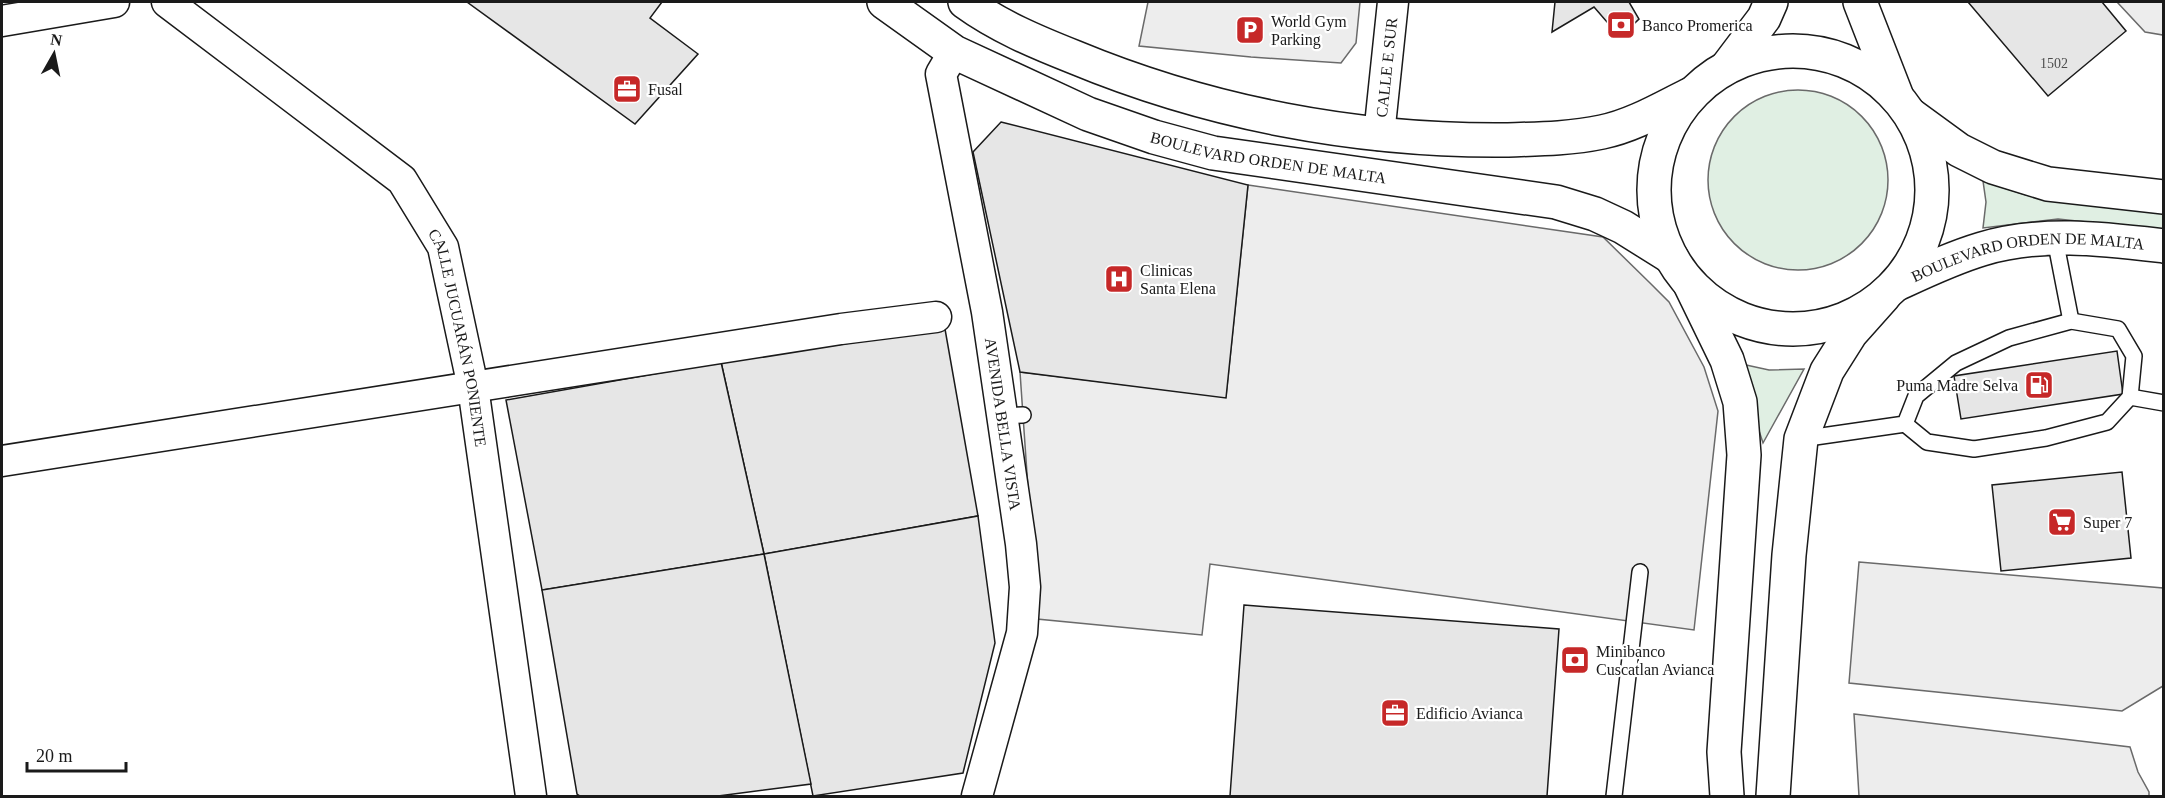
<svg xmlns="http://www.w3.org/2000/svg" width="2165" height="798" font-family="'Times New Roman',serif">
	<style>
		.green { fill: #e0efe3; stroke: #6a6a6a; stroke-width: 1.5 }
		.parking { fill: #ededed; stroke: #6a6a6a; stroke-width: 1.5 }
		.building { fill: #e6e6e6; stroke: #1a1a1a; stroke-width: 1.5 }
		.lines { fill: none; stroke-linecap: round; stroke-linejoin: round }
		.lane-casing { stroke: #1a1a1a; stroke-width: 18 }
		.street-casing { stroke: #1a1a1a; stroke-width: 33 }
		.secondary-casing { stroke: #1a1a1a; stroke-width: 36 }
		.highway-casing { stroke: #1a1a1a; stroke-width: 36 }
		.lane { stroke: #fff; stroke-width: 15 }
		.street { stroke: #fff; stroke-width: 30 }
		.secondary { stroke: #fff; stroke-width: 33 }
		.highway { stroke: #fff; stroke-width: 33 }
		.labels { text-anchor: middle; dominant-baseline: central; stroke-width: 4.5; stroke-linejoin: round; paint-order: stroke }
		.number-label { font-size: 14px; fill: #4d4d4d }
		.poi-label { font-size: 16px; fill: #1a1a1a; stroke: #fff; text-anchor: start }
		.street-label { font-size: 16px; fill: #1a1a1a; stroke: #fff }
	</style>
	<rect width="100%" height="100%" fill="#fff"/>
	<g class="green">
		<circle cx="1798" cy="180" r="90"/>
		<path d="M1983 181 2026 195 2052 200 2163 211V230L2058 219 1983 228 1986 202Z"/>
		<path d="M1737 363 1769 370 1804 369 1763 443Z"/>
	</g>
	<g class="parking">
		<path d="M1148 2H1360L1356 43 1341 63 1251 57 1139 46Z"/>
		<path d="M2117 2H2163V35L2145 32Z"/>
		<path d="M1248 185 1603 237 1650 283 1669 302 1704 367 1718 411 1694 630 1210 564 1202 635 1037 619 1020 372 1226 397Z"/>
		<path d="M1859 562 2163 588V686L2122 711 1849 683Z"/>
		<path d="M1854 714 2130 747 2138 772 2149 792V796H1859Z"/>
	</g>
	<g class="building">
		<path d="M467 2H662L650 18 698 54 635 124Z"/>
		<path d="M1555 2H1629L1639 19 1620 37 1594 7 1552 32Z"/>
		<path d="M1968 2H2102L2126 31 2048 96Z"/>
		<path d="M1001 122 1248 185 1226 398 1020 372 973 152Z"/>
		<path d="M945 329 978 516 764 554 721 362Z"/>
		<path d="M2117 351 2123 394 1961 419 1954 376Z"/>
		<path d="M721 362 764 554 542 590 506 400Z"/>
		<path d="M2122 472 2131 558 2001 571 1992 485Z"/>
		<path d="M978 516 995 643 963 773 813 796 764 554Z"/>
		<path d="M764 554 811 784 718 796H580L577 794 542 590Z"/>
		<path d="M1244 605 1559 629 1547 796H1230Z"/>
	</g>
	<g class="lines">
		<g class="lane-casing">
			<g id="lane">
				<path d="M2055 239 2071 321"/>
				<path d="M2130 397 2164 403"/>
				<path d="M1002 416 1023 415"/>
				<path d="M1801 439 1905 424 1927 442 1974 449 2046 438 2107 422 2130 397 2134 356 2118 329 2071 321 2009 338 1956 363 1916 396 1905 424"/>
				<path d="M1614 796 1640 572"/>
			</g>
		</g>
		<g class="street-casing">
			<g id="street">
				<path id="s1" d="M167 2 402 180 443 247 473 387 531 796"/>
				<path d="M2 21 114 2"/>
				<path id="s2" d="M954 52 941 74 987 312 1021 544 1025 587 1022 633 977 796"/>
				<path id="s3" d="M1379 135 1393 2"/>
				<path d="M2 461 841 329 936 317"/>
			</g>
		</g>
		<g class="secondary-casing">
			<g id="secondary">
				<path d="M1860 2 1897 97"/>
				<path d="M1727 67 1764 18 1771 2"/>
				<path d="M1690 284 1727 360 1740 402 1744 455 1724 752 1727 796"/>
				<path d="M1773 796 1789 555 1801 439 1827 371 1851 333 1884 296"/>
			</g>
		</g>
		<g class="highway-casing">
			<g id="highway">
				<path id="s4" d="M884 2 954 52 1088 114 1154 137 1213 153 1556 202 1595 214 1623 227 1671 257"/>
				<path d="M965 2C998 26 1036 42 1074 57 1209 113 1356 141 1503 140 1536 139 1569 139 1602 132 1632 126 1661 109 1689 95"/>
				<circle cx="1793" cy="190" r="139"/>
				<path d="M1911 115 1959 150 1993 167 2048 184 2164 197"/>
				<path id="s5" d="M1897 284C1925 271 1952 258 1982 249 2041 231 2104 239 2164 246"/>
			</g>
		</g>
		<use href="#lane" class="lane"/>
		<use href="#street" class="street"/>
		<use href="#secondary" class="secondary"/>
		<use href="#highway" class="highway"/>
	</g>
	<defs>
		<g id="bank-square" transform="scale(1.5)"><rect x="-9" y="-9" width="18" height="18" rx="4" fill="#c62828" stroke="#fff"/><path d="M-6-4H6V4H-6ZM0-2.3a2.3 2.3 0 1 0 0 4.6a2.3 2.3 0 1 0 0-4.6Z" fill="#fff"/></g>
		<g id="parking-square" transform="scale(1.5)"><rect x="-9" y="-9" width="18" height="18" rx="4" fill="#c62828" stroke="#fff"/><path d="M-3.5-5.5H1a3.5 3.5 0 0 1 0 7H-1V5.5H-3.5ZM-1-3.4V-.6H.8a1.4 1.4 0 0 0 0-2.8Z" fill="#fff"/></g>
		<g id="office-square" transform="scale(1.5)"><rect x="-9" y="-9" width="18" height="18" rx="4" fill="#c62828" stroke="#fff"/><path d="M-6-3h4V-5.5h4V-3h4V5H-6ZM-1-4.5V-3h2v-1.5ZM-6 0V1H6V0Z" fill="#fff"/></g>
		<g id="hospital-square" transform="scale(1.5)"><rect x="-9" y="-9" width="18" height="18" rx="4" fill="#c62828" stroke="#fff"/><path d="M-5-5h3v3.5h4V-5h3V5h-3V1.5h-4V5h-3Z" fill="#fff"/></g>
		<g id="fuel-square" transform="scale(1.5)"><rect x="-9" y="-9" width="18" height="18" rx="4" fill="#c62828" stroke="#fff"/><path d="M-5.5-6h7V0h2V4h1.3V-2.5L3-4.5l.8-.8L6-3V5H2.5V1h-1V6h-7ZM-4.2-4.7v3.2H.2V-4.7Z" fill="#fff"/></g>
		<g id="supermarket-square" transform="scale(1.5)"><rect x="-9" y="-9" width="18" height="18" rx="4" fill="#c62828" stroke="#fff"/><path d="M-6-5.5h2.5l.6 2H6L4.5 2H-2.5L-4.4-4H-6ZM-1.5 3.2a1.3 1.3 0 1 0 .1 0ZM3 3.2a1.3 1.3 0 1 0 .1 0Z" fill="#fff"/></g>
	</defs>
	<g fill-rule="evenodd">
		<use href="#bank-square" x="1621" y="25"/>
		<use href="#parking-square" x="1250" y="30"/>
		<use href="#office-square" x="627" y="89"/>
		<use href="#hospital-square" x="1119" y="279"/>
		<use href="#fuel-square" x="2039" y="385"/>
		<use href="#supermarket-square" x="2062" y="522"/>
		<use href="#bank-square" x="1575" y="660"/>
		<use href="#office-square" x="1395" y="713"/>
	</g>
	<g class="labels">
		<g class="number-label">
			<text x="2054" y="63">1502</text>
		</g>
		<g class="poi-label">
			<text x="1271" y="21">World Gym<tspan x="1271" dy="18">Parking</tspan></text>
			<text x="1642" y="25">Banco Promerica</text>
			<text x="648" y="89">Fusal</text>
			<text x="1140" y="270">Clinicas<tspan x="1140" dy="18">Santa Elena</tspan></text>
			<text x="2018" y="385" text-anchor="end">Puma Madre Selva</text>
			<text x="2083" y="522">Super 7</text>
			<text x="1596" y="651">Minibanco<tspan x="1596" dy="18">Cuscatlan Avianca</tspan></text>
			<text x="1416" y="713">Edificio Avianca</text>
		</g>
		<g class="street-label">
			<text stroke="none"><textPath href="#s3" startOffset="68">CALLE E SUR</textPath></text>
			<text stroke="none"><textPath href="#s4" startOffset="420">BOULEVARD ORDEN DE MALTA</textPath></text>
			<text stroke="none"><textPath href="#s5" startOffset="136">BOULEVARD ORDEN DE MALTA</textPath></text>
			<text stroke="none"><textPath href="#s1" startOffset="465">CALLE JUCUARÁN PONIENTE</textPath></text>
			<text stroke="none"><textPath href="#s2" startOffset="381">AVENIDA BELLA VISTA</textPath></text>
		</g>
	</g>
	<rect width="2165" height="798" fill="none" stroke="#1a1a1a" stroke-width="6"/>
	<g transform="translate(54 54) rotate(9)" stroke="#ffffff" stroke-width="4.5" paint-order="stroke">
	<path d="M0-4.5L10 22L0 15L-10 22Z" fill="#1a1a1a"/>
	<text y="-9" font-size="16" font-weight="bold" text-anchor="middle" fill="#1a1a1a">N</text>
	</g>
	<path d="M27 762v9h99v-9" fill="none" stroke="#1a1a1a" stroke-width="3"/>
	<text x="36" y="762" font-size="18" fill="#1a1a1a" stroke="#ffffff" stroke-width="4.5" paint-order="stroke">20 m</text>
</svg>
